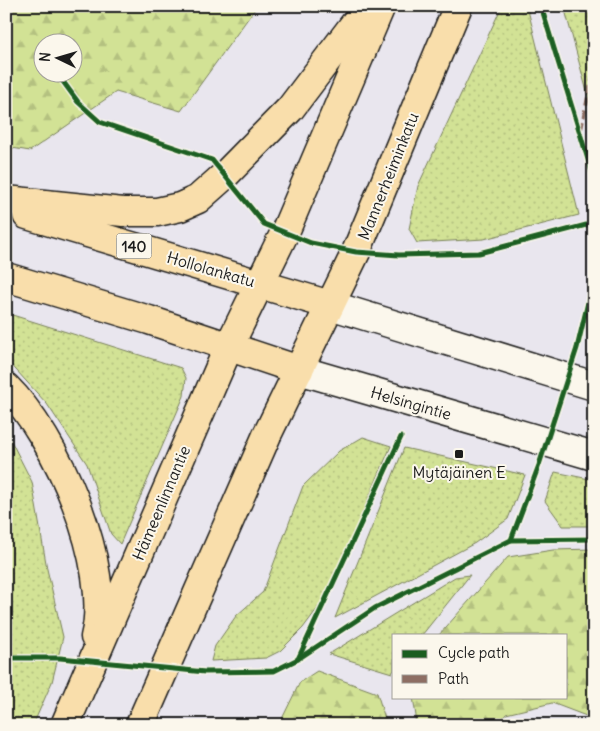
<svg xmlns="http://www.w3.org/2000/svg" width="600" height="731" font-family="Delius,sans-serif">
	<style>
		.grass { fill: url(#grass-dots); stroke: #777f58 }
		.forest { fill: url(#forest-firs); stroke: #777f58; fill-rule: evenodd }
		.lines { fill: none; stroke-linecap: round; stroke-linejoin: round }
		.secondary-casing { stroke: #1c1c1c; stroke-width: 31 }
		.primary-casing { stroke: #1c1c1c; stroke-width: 31 }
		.secondary { stroke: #fbf7ec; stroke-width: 28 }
		.primary { stroke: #f9deab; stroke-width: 28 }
		.quiet { stroke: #8d6e63; stroke-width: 4; stroke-dasharray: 8 4; stroke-linecap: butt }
		.cycleway-casing { stroke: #fbf7ec; stroke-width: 8 }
		.cycleway { stroke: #1b5e20; stroke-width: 5 }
		.poi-dot { fill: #1c1c1c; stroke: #fbf7ec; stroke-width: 2 }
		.labels { text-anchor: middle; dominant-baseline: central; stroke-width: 4; stroke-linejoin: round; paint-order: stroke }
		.shield { fill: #fbf7ec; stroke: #5f5e5a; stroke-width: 1 }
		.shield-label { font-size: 15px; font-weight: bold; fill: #1c1c1c }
		.street-label { font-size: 16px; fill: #1c1c1c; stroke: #fbf7ec }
		.poi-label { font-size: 16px; fill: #1c1c1c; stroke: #fbf7ec }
	</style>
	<defs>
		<pattern id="grass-dots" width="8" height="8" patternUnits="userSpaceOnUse" patternTransform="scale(1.25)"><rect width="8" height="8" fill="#d2e295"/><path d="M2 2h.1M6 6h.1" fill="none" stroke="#b4c180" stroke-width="1.8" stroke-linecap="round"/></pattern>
		<pattern id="forest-firs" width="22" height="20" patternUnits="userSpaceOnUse" patternTransform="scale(1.25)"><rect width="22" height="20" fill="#d2e295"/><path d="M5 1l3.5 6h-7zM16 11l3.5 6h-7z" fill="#b4c180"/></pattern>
	</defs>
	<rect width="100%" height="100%" fill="#e9e6ee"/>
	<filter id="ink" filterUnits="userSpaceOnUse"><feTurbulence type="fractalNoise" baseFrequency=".02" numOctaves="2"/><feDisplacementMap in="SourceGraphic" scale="10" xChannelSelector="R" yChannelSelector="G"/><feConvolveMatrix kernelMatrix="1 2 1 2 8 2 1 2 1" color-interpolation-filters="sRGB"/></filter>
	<g filter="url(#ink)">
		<g class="grass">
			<path d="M502 6H527L579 215 484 239 417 243 409 229 418 186Z"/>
			<path d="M564 6H594V118Z"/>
			<path d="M6 313 181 368 186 378 184 396 120 544 111 534 87 464 47 404 6 359Z"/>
			<path d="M6 431 32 482 47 569 63 637 52 682 33 725H6Z"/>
			<path d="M363 437 391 446 326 597 303 628 280 651 266 658 211 661 215 646 236 616 263 592 303 486 339 451Z"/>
			<path d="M404 448 525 475 508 519 475 543 335 618Z"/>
			<path d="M555 472 594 480V526H563L545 501Z"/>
			<path d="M470 575 422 635H394V670L392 673 329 654 455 577Z"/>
		</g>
		<g class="forest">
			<path d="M6 6H257L181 111 116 92 30 151 6 147ZM42 42H72V72H42Z"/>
			<path d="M594 549V719L552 703 506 714 497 725H414L416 716 413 697H566V635H439L508 557 553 550Z"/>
			<path d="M317 671 377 693 387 725H279L300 682Z"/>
		</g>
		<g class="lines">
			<g class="secondary-casing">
				<g id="secondary">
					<path d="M330 305 594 386"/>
					<path d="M299 370 594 456"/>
				</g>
			</g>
			<g class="primary-casing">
				<g id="primary">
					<path d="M6 200 123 212H157L180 207 198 199 225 175 290 109 368 6"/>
					<path d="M27 215 330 305"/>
					<path d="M6 277 149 320 299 370"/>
					<path d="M6 387C57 437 113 566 95 637"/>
					<path d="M65 725 229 346 285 232 381 6"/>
					<path d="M140 725 267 435 356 252 458 6"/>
				</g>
			</g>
			<use href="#secondary" class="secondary"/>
			<use href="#primary" class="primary"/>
			<path class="quiet" d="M581 129 594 70"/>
			<g class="cycleway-casing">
				<g id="cycleway">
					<path d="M541 6 594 179"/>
					<path d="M56 72 78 102 100 122 212 160 264 224 311 243 356 252 399 255 479 253 594 223"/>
					<path d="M511 540 539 465 577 348 594 277"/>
					<path d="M6 658H60L205 672 274 671 298 659 375 608 511 540 594 539"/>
					<path d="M298 659 401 437"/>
				</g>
			</g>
			<use href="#cycleway" class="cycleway"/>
		</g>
	</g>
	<rect class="poi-dot" x="454" y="449" width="10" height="10" rx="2.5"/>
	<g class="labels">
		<rect class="shield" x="116.5" y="233.5" width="35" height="25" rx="4"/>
		<g class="shield-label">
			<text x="134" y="246">140</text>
		</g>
		<g class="street-label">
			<text transform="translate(388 176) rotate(-68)">Mannerheiminkatu</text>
			<text transform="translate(211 269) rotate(16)">Hollolankatu</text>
			<text transform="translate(411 403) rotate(16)">Helsingintie</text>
			<text transform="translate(161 503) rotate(-67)">Hämeenlinnantie</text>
		</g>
		<g class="poi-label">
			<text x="459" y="472">Mytäjäinen E</text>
		</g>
	</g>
	<rect width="600" height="731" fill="none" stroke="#fbf7ec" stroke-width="25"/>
	<rect x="12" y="12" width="575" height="706" fill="none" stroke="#1c1c1c" stroke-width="2" filter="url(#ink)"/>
	<rect x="392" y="634" width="175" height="65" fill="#fbf7ec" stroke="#a29f99"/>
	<rect x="402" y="650" width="25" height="8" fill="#1b5e20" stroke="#a29f99"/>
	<text x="438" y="658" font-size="15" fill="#1c1c1c">Cycle path</text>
	<rect x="402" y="675" width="25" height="8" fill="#8d6e63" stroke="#a29f99"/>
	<text x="438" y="684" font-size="15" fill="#1c1c1c">Path</text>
	<g transform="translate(58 58) rotate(275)"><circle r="24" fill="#fbf7ec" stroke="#a29f99"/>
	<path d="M0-4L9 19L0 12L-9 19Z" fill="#1c1c1c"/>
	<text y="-8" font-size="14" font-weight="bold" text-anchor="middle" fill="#1c1c1c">N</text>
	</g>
</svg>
